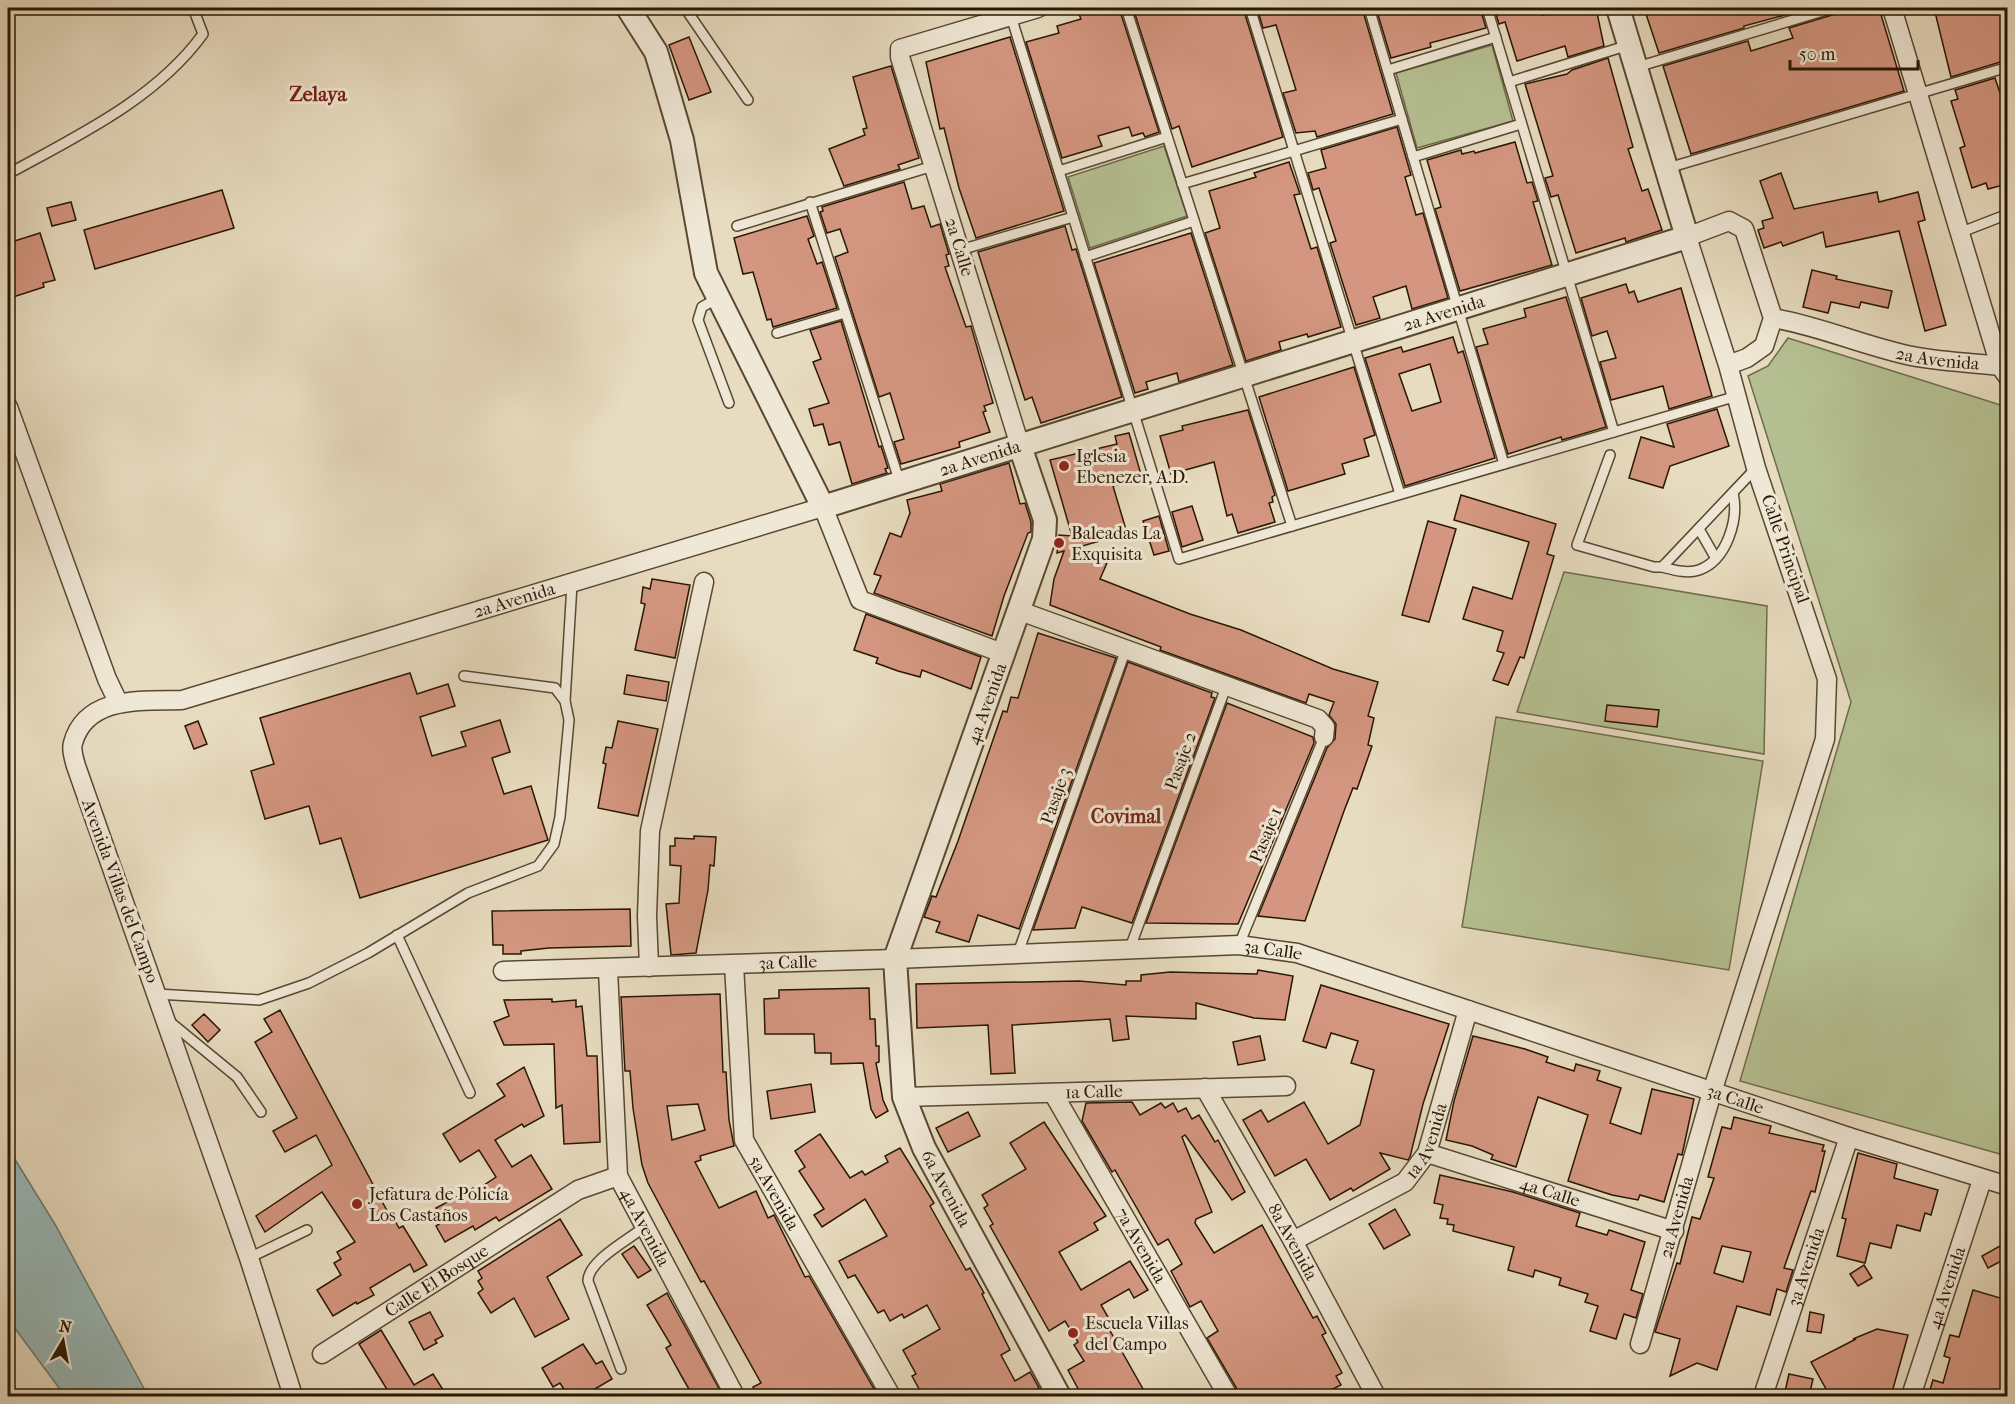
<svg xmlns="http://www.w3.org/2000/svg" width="2015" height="1404" font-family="'IM FELL French Canon',serif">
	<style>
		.green { fill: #b5c092; stroke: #6e6c4a; stroke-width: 1.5 }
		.water { fill: #98bab9; stroke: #6b7970; stroke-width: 1.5 }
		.building { fill: #d49680; stroke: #281702; stroke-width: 1.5; fill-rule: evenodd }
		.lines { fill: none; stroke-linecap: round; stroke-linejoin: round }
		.service-casing { stroke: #584832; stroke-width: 12 }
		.minor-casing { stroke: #584832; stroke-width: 21 }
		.tertiary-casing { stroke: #584832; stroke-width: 26 }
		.service { stroke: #f0e8d6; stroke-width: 9 }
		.minor { stroke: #f0e8d6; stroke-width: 18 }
		.tertiary { stroke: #f0e8d6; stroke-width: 22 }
		.poi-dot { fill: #8f2418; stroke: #f0e8d6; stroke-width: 2 }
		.labels { text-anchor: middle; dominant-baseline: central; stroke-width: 6; stroke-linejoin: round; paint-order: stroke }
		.street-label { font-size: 18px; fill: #281702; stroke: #f0e8d6 }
		.poi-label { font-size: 18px; fill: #281702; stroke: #f0e8d6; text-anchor: start }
		.neighbourhood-label { font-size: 20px; font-weight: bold; fill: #7a1f14; stroke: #f0e8d6 }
	</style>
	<rect width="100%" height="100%" fill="#e8dcc0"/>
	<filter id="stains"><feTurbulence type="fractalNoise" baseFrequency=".00333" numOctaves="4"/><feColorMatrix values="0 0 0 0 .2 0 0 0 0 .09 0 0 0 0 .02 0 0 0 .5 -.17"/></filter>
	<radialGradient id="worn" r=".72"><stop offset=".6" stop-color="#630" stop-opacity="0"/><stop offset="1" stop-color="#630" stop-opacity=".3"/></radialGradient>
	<g class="green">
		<path d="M1492 45 1513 121 1417 148 1396 73Z"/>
		<path d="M1164 146 1187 216 1090 248 1068 177Z"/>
		<path d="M1788 338 2007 407V1156L1740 1081 1851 702 1748 376 1768 366Z"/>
		<path d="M1564 572 1767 606 1764 754 1517 712Z"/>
		<path d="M1496 717 1763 761 1729 970 1462 927Z"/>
	</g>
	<path class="water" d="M8 1148 56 1226 148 1396H65L8 1319Z"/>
	<g class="building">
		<path d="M1101 8H1119L1159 132 1145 137 1143 133 1132 136 1129 127 1098 136 1102 146 1062 158 1026 42 1059 33 1057 26 1081 19 1079 14Z"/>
		<path d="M1133 8H1243L1283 137 1192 167 1179 126 1172 129Z"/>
		<path d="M1257 8H1362L1393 114 1317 137 1315 131 1296 133 1283 93 1296 90 1276 25 1263 28Z"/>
		<path d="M1376 8H1480L1486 28 1430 43 1431 47 1391 58Z"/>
		<path d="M1494 8H1540L1543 15 1567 8H1596L1604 46 1568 57 1565 46 1517 61 1505 22 1499 24Z"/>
		<path d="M1644 8H1811L1744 26V28L1659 53Z"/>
		<path d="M1840 8H1854L1855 13 1879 8 1904 91 1691 154 1663 66 1748 41 1751 51 1793 38 1789 28 1835 14Z"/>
		<path d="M1934 8H2007V60L1951 77Z"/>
		<path d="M689 37 711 92 689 100 669 45Z"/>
		<path d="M1010 37 1064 211 976 238 959 188 944 128 940 129 926 62Z"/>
		<path d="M1608 58 1633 147 1628 149 1642 191 1648 189 1662 230 1626 242 1625 238 1576 253 1558 195 1551 197 1545 178 1553 176 1525 84 1567 74 1572 70Z"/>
		<path d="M891 66 919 158 898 165 900 169 844 186 829 149 865 135 863 129 867 128 853 77Z"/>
		<path d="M1995 78 2001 96 2007 95V184L1988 189 1986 183 1972 188 1960 148 1965 146 1951 101 1958 99 1955 90Z"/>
		<path d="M1397 127 1411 175 1405 177 1416 215 1423 213 1448 298 1412 309 1406 286 1373 297 1380 318 1356 325 1330 243 1336 241 1319 188 1313 190 1308 173 1326 168 1321 150Z"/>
		<path d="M1515 142 1527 183 1532 182 1538 201 1533 202 1552 265 1460 291 1435 209 1441 207 1427 160 1461 150 1462 154 1474 151 1475 153Z"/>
		<path d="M1289 162 1300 194 1294 195 1311 249 1317 247 1341 327 1308 337 1307 334 1279 342 1281 350 1246 361 1205 233 1220 228 1209 191 1256 177 1254 173Z"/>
		<path d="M1781 173 1794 209 1877 192 1879 202 1918 192 1925 220 1918 222 1946 325 1925 331 1899 231 1826 247 1823 232 1783 246 1781 242 1764 248 1758 230 1764 228 1762 221 1773 218 1760 181Z"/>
		<path d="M904 182 912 209 924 206 931 227 940 224 949 254 946 255 949 266 945 267 966 327 971 326 993 403 984 406 986 411 983 412 990 432 959 442 960 447 901 464 894 442 904 439 890 393 879 397 835 257 848 252 840 229 827 233 820 212 823 211 822 207Z"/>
		<path d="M222 190 234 228 95 269 84 230Z"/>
		<path d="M71 202 76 220 52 226 47 208Z"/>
		<path d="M807 216 814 236 808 239 817 264 822 262 837 308 773 327 771 319 767 320 753 272 743 274 734 238Z"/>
		<path d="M1065 226 1072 250 1076 249 1122 397 1041 423 1032 397 1025 400 978 252Z"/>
		<path d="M40 233 55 280 43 283 44 287 10 298 8 289V243Z"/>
		<path d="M1191 233 1233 365 1179 382 1177 373 1146 382 1148 389 1135 393 1094 263Z"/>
		<path d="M1812 270 1837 276 1836 279 1892 291 1888 308 1861 302 1859 308 1831 302 1828 313 1803 307Z"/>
		<path d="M1626 284 1629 293 1634 291 1638 302 1681 288 1712 396 1669 409 1663 386 1611 400 1600 362 1616 358 1607 331 1592 336 1581 298Z"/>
		<path d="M1566 297 1606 427 1562 440 1561 437 1508 454 1476 347 1488 344 1483 329 1526 317 1524 309Z"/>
		<path d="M841 321 879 447 881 446 888 468 885 469 887 473 852 484 840 442 829 445 823 424 814 426 809 409 829 403 813 362 821 359 810 330Z"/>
		<path d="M1453 337 1458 353 1463 351 1495 458 1405 486 1365 358 1401 347 1403 352ZM1430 364 1441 402 1412 411 1399 374Z"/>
		<path d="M1354 367 1375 435 1364 439 1369 456 1342 464 1345 474 1288 491 1259 397Z"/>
		<path d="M1717 409 1729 446 1670 466 1663 488 1629 478 1641 437 1674 447 1667 424Z"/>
		<path d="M1248 410 1275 495 1272 497 1273 502 1269 503 1275 522 1238 533 1232 514 1227 516 1214 462 1171 474 1160 436 1183 430 1182 426Z"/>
		<path d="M1129 433 1142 478 1113 486 1127 533 1072 549 1107 563 1100 579 1190 614 1241 630 1333 669 1378 682 1368 716 1374 718 1368 745 1372 746 1357 789 1353 788 1344 811 1305 921 1258 916 1327 748 1335 739 1336 724 1329 715 1334 702 1309 694 1306 703 1160 650 1161 647 1050 605 1054 579 1064 551 1057 553 1059 535 1072 536 1050 460 1117 444 1115 436Z"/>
		<path d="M1009 463 1020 504 1025 503 1031 522V532L1028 533 1004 596 992 636 874 593 881 576 874 574 890 533 901 537 910 513 907 500 942 491 940 484Z"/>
		<path d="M1461 495 1556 524 1547 554 1554 556 1524 658 1520 657 1508 685 1493 680 1504 653 1497 651 1503 631 1463 619 1473 587 1512 599 1529 542 1454 520Z"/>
		<path d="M1192 506 1203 540 1182 547 1172 512Z"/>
		<path d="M1159 516 1169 551 1154 555 1143 521Z"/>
		<path d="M1428 521 1456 529 1429 622 1402 615Z"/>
		<path d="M652 579 690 585 675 658 635 650 645 604 641 603 643 587 650 589Z"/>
		<path d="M866 614 981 657 971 689 922 670 920 677 898 671 876 663 878 658 854 650Z"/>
		<path d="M1038 633 1116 658 1019 929 978 915 969 942 936 932 940 922 924 917 932 896 936 897 958 841 1003 711 1007 712 1011 697 1018 698Z"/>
		<path d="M1128 662 1212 693 1211 697 1215 698 1132 923 1082 907 1075 928 1033 930Z"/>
		<path d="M410 673 417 694 448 684 455 706 420 717 432 756 466 746 461 732 500 720 510 752 492 758 504 794 531 786 548 840 360 898 341 838 320 844 309 806 265 819 251 771 274 764 260 718Z"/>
		<path d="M627 675 669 682 666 701 624 694Z"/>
		<path d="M1227 703 1313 737 1314 743 1238 924 1146 923Z"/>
		<path d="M1607 705 1659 710 1657 727 1605 721Z"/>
		<path d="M198 721 207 744 194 749 185 726Z"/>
		<path d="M618 721 658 729 638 816 598 808 606 764 603 763 606 747 612 748Z"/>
		<path d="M694 836 716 837 714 866 710 865 708 890 696 953 671 955 666 904 679 903 681 866 670 865V846H675V838L694 839Z"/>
		<path d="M630 909 631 946 549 948 521 951V954H503V945H493L492 911Z"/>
		<path d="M1258 970 1293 976 1285 1020 1254 1018 1196 1003V1019L1126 1016 1129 1039 1113 1041 1110 1019 1012 1025 1015 1073 991 1074 988 1025 917 1028 916 984 1079 981 1126 985V981H1141V975L1170 972 1257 974Z"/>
		<path d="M1321 985 1449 1024 1423 1104 1410 1157 1408 1160 1380 1153 1390 1169 1353 1191 1351 1188 1330 1200 1306 1159 1275 1176 1243 1120 1261 1110 1268 1122 1304 1102 1328 1144 1360 1125 1374 1070 1351 1063 1358 1041 1331 1033 1326 1048 1303 1041Z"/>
		<path d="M869 988 870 1019H875L876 1046H879V1062L876 1063 883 1100 888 1111 876 1118 871 1109 863 1063 831 1064V1053H815L814 1034H765L764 999 779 998V990Z"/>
		<path d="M720 994 723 1072H726L729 1120 734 1146 700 1156 701 1160 695 1162 719 1208 756 1191 768 1218 774 1215 805 1277 809 1276 878 1396H758L753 1387 761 1383 704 1281 701 1282 648 1183 642 1165 633 1108 630 1071H625L621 997ZM698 1104 705 1130 672 1140 667 1106Z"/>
		<path d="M552 999V1002L576 1000V1007L582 1006 587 1056H597L600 1142 564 1144 562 1105 556 1108 554 1044 504 1045 494 1022 509 1016 504 1000Z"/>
		<path d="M280 1010 392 1220 394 1219 399 1228 403 1226 427 1265 414 1272 410 1264 370 1288 374 1295 357 1304 356 1302 333 1316 317 1290 341 1275 334 1263 341 1259 337 1252 355 1242 322 1192 265 1232 256 1216 332 1165 316 1135 285 1152 273 1131 297 1118 255 1042 272 1032 264 1019Z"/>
		<path d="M204 1014 220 1030 208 1042 192 1025Z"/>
		<path d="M1260 1036 1265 1060 1238 1065 1233 1042Z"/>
		<path d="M1473 1036 1525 1049 1548 1057 1546 1062 1574 1071 1576 1064 1600 1071 1597 1080 1621 1088 1610 1123 1641 1134 1652 1089 1694 1099 1682 1155 1678 1154 1664 1202 1640 1195 1638 1200 1612 1195 1568 1181 1588 1115 1538 1097 1516 1167 1491 1159 1493 1155 1472 1146 1446 1140 1454 1101Z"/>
		<path d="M524 1067 544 1116 524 1127 522 1124 495 1140 512 1167 531 1155 552 1189 499 1221 496 1217 475 1230 473 1226 445 1242 436 1226 444 1221 436 1208 473 1188 475 1191 496 1177 479 1150 460 1162 443 1134 505 1096 497 1084Z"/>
		<path d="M811 1084 815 1112 771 1119 767 1091Z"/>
		<path d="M1132 1102 1140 1115 1161 1103 1165 1108 1173 1103 1178 1112 1186 1108 1192 1119 1199 1115 1215 1142 1218 1140 1245 1192 1232 1200 1185 1135 1182 1137 1212 1212 1196 1219 1195 1223 1214 1253 1262 1225 1313 1318 1317 1316 1326 1333 1322 1335 1342 1373 1336 1376 1341 1385 1319 1396H1241L1207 1338 1218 1331 1201 1301 1190 1307 1171 1271 1182 1264 1168 1239 1158 1245 1115 1170 1112 1172 1082 1121 1086 1103Z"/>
		<path d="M968 1112 980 1136 948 1152 936 1128Z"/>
		<path d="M1734 1117 1771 1126 1769 1133 1824 1145 1822 1151H1825L1815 1192 1811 1191 1784 1268 1793 1270 1786 1292 1777 1289 1770 1315 1737 1306 1717 1370 1697 1363 1670 1376 1680 1339 1655 1332 1677 1263 1680 1264 1692 1217 1700 1219 1714 1178 1708 1177 1722 1127 1731 1129ZM1722 1246 1751 1252 1743 1282 1714 1273Z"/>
		<path d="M1044 1122 1106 1216 1094 1223 1098 1230 1059 1252 1081 1290 1130 1261 1148 1290 1134 1298 1129 1289 1101 1305 1108 1317 1104 1320 1147 1396H1082L1068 1370 1084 1361 1074 1345 1078 1342 1065 1321 1049 1331 990 1226 993 1224 984 1208 988 1205 982 1195 1026 1169 1010 1143Z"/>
		<path d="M820 1134 850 1178 862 1171 865 1175 888 1162 885 1156 900 1148 934 1203 930 1206 966 1270 970 1268 984 1293 982 1294 1010 1350 1001 1355 1015 1381 1030 1372 1039 1388 1025 1396H923L912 1376 916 1374 903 1350 940 1329 927 1305 904 1318 902 1314 890 1321 884 1310 878 1313 855 1275 848 1278 839 1261 887 1236 865 1199 822 1227 814 1215 824 1209 799 1171 805 1167 795 1151Z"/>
		<path d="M1858 1153 1897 1164 1894 1178 1938 1190 1931 1215 1925 1213 1920 1231 1897 1225 1891 1248 1870 1243 1865 1263 1837 1256 1846 1219 1842 1218Z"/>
		<path d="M1440 1175 1513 1192 1580 1213 1576 1226 1607 1235 1609 1230 1645 1242 1631 1290 1643 1294 1636 1318 1624 1314 1616 1339 1590 1331 1598 1306 1585 1302 1588 1294 1559 1285 1561 1278 1535 1270 1533 1277 1508 1270 1514 1247 1453 1231 1454 1225 1447 1224 1448 1219 1440 1218 1443 1205 1434 1203Z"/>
		<path d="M1395 1209 1410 1235 1384 1249 1369 1224Z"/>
		<path d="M560 1219 582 1255 547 1277 569 1319 535 1337 514 1298 491 1313 478 1293 483 1289 478 1281 482 1278 478 1271Z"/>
		<path d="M2007 1242V1258L1988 1268 1982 1256Z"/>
		<path d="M634 1246 651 1270 638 1278 622 1254Z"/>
		<path d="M1864 1265 1872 1278 1858 1286 1850 1274Z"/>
		<path d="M1973 1290 2007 1300V1396H1928L1933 1380 1943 1383 1950 1358 1944 1356 1950 1335 1959 1337Z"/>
		<path d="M667 1293 670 1299 723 1396H693L682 1377 666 1348 671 1345 647 1305Z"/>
		<path d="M430 1312 443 1336 435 1340 437 1343 424 1350 409 1322Z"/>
		<path d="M1810 1312 1824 1315 1821 1333 1807 1331Z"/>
		<path d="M1877 1329 1908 1335 1891 1396H1830L1811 1362 1856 1339H1853Z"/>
		<path d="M381 1330 414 1385 433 1374 447 1396H391L359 1344Z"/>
		<path d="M583 1344 596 1364 602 1361 612 1379 583 1396H568L560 1383 553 1387 542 1368Z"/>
		<path d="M1789 1374 1813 1379 1809 1396H1784Z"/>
	</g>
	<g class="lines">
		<g class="service-casing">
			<g id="service">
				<path d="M685 8 748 100"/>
				<path d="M1126 8 1292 526"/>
				<path d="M1250 8 1400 494"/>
				<path d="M1369 8 1504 464"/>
				<path d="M1487 8 1614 432"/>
				<path d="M1010 13 1179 559 1737 396"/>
				<path d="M1637 67 1833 8"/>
				<path d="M1388 70 1496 37"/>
				<path d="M1509 82 1629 45"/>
				<path d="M1413 157 1521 124"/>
				<path d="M1668 168 2008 67"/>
				<path d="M1059 171 1167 137"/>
				<path d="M8 174C77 136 156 99 203 34L193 8"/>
				<path d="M1182 184 1402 119"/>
				<path d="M810 202 900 483"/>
				<path d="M737 226 933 166"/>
				<path d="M1959 233 2008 214"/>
				<path d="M960 250 1073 217"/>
				<path d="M1085 257 1194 221"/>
				<path d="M718 298 702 307 698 320 729 403"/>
				<path d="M777 333 845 313"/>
				<path d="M1610 455 1577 545 1654 567H1662L1666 563 1756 468"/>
				<path d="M1699 529 1715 557"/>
				<path d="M1662 567C1674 570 1687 574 1699 570 1727 560 1739 519 1733 493"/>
				<path d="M565 701 572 584"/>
				<path d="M397 935 470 1093"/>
				<path d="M1239 945 1324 737"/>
				<path d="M1130 948 1226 687"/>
				<path d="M1018 953 1126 649"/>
				<path d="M157 994 259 1000 309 983 368 953 468 893 538 866 554 844 560 817 569 720 565 701 555 688 464 676"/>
				<path d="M170 1022 237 1077 261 1112"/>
				<path d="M249 1258 307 1230"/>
				<path d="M621 1369 588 1281C588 1261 628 1240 643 1228"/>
			</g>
		</g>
		<g class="minor-casing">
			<g id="minor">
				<path d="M1892 8 2000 366 2008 377"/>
				<path id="s1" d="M1773 318C1819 326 1862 345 1907 355 1938 362 1969 362 2000 366"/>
				<path d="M8 407 107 679 118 702"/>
				<path d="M1020 446 900 57V49L1038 8"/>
				<path d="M1020 611 1318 719 1325 727 1324 737"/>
				<path id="s2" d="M734 965 744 1140 891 1396"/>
				<path d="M649 967 647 916 650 831 704 582"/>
				<path id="s3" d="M608 970 618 1176 735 1396"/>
				<path id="s4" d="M503 971 895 959 1239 945 1297 953 1849 1137 2008 1186"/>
				<path id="s5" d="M1205 1088 1293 1241 1376 1396"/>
				<path id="s6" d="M1053 1093 1228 1396"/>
				<path id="s7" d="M904 1097 1286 1086"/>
				<path id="s8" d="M1427 1153 1674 1231"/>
				<path id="s9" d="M1293 1241 1405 1182 1427 1153 1468 1010"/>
				<path id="s10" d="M1640 1344 1712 1092 1825 739 1827 679 1756 468 1728 365 1687 237 1729 221 1744 229 1773 318 1764 346 1747 358 1728 365"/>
				<path id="s11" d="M322 1354 578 1190 618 1176"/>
				<path id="s12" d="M293 1396 249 1258 76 766C74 759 71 749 73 743 86 695 144 701 182 700L823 507 860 600 1005 654"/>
				<path id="s13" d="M1763 1396 1849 1137"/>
				<path id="s14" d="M1911 1396 1982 1180"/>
			</g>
		</g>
		<g class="tertiary-casing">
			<g id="tertiary">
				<path id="s15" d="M628 8 656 52 665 82 682 140 706 273 823 507 1687 237 1618 8"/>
				<path id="s16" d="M1020 446 1045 520 1044 539 895 959 904 1097 924 1148 1059 1396"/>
			</g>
		</g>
		<use href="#service" class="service"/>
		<use href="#minor" class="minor"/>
		<use href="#tertiary" class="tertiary"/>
	</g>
	<g class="poi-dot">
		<circle cx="1064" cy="466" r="6"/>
		<circle cx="1059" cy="543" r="6"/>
		<circle cx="357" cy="1204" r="6"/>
		<circle cx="1073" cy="1333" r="6"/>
	</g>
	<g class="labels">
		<g class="street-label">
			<text transform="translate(959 247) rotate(73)">2a Calle</text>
			<text stroke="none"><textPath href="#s15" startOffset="1191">2a Avenida</textPath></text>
			<text stroke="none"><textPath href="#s1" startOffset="170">2a Avenida</textPath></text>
			<text stroke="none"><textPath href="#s15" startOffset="705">2a Avenida</textPath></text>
			<text transform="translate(1785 549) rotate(71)">Calle Principal</text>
			<text stroke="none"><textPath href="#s12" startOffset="1164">2a Avenida</textPath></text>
			<text transform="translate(987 704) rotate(-70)">4a Avenida</text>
			<text transform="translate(1181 761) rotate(-70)">Pasaje 2</text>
			<text transform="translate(1056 796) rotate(-71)">Pasaje 3</text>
			<text transform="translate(1266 835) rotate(-68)">Pasaje 1</text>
			<text transform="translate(120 891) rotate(70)">Avenida Villas del Campo</text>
			<text stroke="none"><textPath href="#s4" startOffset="771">3a Calle</textPath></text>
			<text stroke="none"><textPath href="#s4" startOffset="285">3a Calle</textPath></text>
			<text stroke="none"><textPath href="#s7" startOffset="190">1a Calle</textPath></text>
			<text stroke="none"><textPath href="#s4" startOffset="1257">3a Calle</textPath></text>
			<text stroke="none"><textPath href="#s9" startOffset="174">1a Avenida</textPath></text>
			<text stroke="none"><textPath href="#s16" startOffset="782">6a Avenida</textPath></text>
			<text stroke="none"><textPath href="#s2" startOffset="236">5a Avenida</textPath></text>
			<text stroke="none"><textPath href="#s8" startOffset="129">4a Calle</textPath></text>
			<text stroke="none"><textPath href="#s10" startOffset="132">2a Avenida</textPath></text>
			<text stroke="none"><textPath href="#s3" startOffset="264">4a Avenida</textPath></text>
			<text stroke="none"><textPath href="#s5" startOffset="177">8a Avenida</textPath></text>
			<text stroke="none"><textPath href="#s6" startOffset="176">7a Avenida</textPath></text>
			<text stroke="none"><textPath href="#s13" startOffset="136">3a Avenida</textPath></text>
			<text stroke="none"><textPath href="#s11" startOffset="136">Calle El Bosque</textPath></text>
			<text stroke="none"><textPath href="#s14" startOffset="114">4a Avenida</textPath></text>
		</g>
		<g class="poi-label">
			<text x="1076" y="456">Iglesia<tspan x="1076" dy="21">Ebenezer, A.D.</tspan></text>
			<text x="1071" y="533">Baleadas La<tspan x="1071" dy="21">Exquisita</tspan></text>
			<text x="369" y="1194">Jefatura de Policía<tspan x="369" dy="21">Los Castaños</tspan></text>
			<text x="1085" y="1323">Escuela Villas<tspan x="1085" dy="21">del Campo</tspan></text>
		</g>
		<g class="neighbourhood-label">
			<text x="318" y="94">Zelaya</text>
			<text x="1126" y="816">Covimal</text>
		</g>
	</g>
	<rect width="2015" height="1404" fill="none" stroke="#e8dcc0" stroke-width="30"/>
	<rect x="9" y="9" width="1997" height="1386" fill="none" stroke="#281702" stroke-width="3"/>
	<rect x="15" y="15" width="1985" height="1374" fill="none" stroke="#281702" stroke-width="1.5"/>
	<g transform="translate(63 1341) rotate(10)" stroke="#f0e8d6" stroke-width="4.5" paint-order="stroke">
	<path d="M0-4.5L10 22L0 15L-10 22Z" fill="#281702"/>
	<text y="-9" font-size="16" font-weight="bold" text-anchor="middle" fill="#281702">N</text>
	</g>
	<path d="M1790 60v9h128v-9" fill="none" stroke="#281702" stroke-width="3"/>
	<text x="1799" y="60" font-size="18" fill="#281702" stroke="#f0e8d6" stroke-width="4.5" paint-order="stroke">50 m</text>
	<rect width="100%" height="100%" filter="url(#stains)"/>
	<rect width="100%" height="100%" fill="url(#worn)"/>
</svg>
